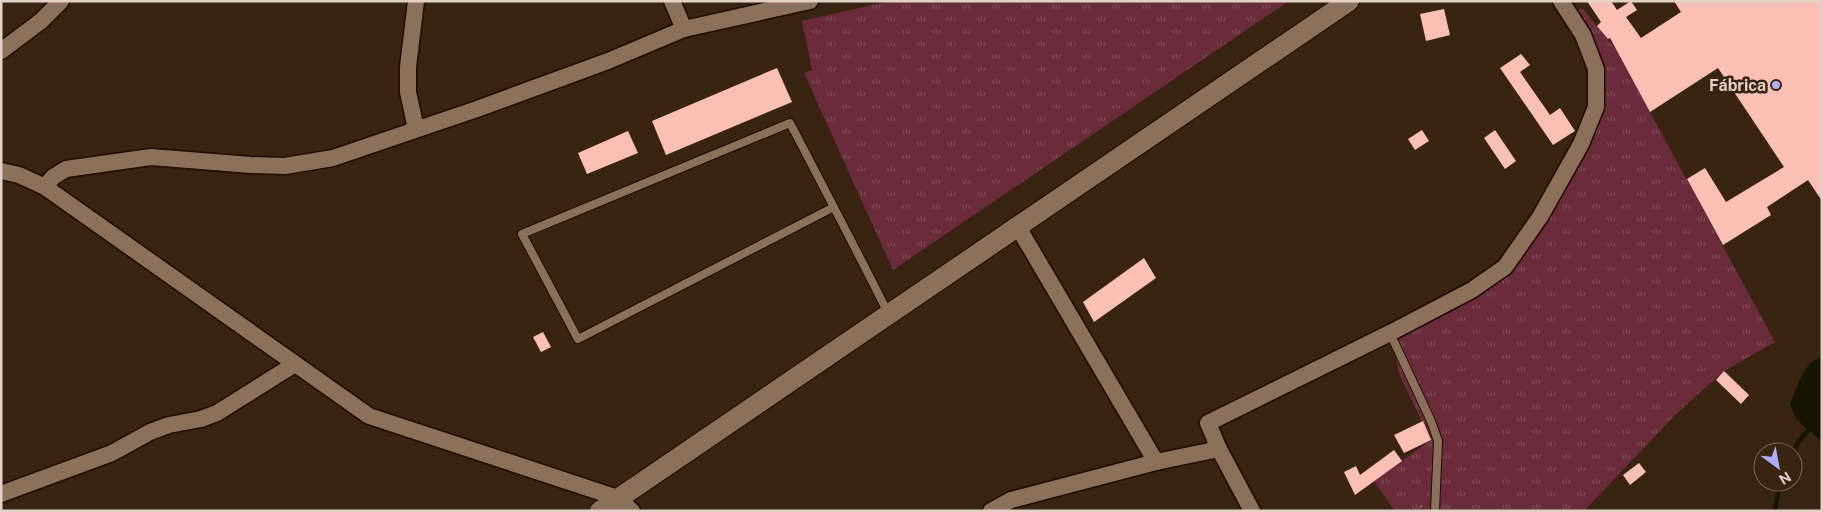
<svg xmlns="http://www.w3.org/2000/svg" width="1823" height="512" font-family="'Public Sans',sans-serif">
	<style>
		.grass { fill: url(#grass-tufts) }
		.water { fill: #151500 }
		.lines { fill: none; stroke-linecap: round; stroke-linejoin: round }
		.stream { stroke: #151500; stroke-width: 4.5 }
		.building { fill: #fac0b5 }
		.service-casing { stroke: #200b00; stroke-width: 10 }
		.minor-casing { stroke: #200b00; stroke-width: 19 }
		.tertiary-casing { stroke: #200b00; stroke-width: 22 }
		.path { stroke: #776354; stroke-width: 2.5; stroke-dasharray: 2.5 4; stroke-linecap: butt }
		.service { stroke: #8b705c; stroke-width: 8 }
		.minor { stroke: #8b705c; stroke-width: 16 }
		.tertiary { stroke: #8b705c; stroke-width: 20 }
		.poi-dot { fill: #afaefa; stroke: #392311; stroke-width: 2 }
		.labels { text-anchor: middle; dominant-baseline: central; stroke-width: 5; stroke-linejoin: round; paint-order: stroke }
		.poi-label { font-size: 16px; font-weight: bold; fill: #e1d1c6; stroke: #392311; text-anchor: end }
	</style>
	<defs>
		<pattern id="grass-tufts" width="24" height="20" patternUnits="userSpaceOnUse" patternTransform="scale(1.25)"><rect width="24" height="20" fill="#6a2c3d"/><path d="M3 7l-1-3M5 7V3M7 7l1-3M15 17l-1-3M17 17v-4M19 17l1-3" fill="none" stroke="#7f4a58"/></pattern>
	</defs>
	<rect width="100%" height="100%" fill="#392311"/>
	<g class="grass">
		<path d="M890 1H1289L893 270 804 73 812 70 802 21Z"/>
		<path d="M1566 8 1583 9 1615 48 1775 342 1724 371 1675 415 1584 511H1395L1374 481 1431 440 1400 376 1390 333 1505 267 1581 144 1596 69Z"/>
	</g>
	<path class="water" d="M1822 357V442L1796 419 1790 404C1798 388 1803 361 1822 357Z"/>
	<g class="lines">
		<g class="stream">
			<path d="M1793 453C1800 437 1807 430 1822 421"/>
			<path d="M1775 511 1780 482"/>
		</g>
	</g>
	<g class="building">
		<path d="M1587 1H1611L1617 10 1631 1 1637 10 1626 17 1641 38 1681 12 1674 1H1822V201L1808 180 1767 207 1771 215 1723 245 1687 179 1705 168 1726 202 1784 167 1718 68 1650 112 1610 38 1608 39 1597 26 1601 22Z"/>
		<path d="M1444 9 1450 35 1426 41 1420 14Z"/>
		<path d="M1521 54 1530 65 1520 72 1550 115 1560 108 1575 131 1553 145 1500 68Z"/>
		<path d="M777 68 792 102 666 155 652 121Z"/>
		<path d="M1422 130 1429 141 1415 150 1408 139Z"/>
		<path d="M1495 130 1516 161 1505 169 1484 138Z"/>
		<path d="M628 131 638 153 587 174 578 153Z"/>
		<path d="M1144 258 1156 278 1094 322 1083 302Z"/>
		<path d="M543 332 551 347 541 352 533 337Z"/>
		<path d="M1724 371 1749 395 1741 404 1716 380Z"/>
		<path d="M1423 421 1431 440 1404 453 1394 435Z"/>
		<path d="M1394 450 1402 461 1355 495 1344 472 1356 466 1360 475Z"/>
		<path d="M1639 463 1646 472 1630 485 1623 475Z"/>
	</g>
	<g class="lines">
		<g class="service-casing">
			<g id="service">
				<path d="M834 207 578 339 522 234 790 123C823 186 856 249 888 313"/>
				<path d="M1390 333 1431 421 1438 441 1435 511"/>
			</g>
		</g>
		<g class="minor-casing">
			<g id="minor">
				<path d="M672 1 684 29"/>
				<path d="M1 51 41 21 61 1"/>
				<path d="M416 129 408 92V67L416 1"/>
				<path d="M1 171 19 175 45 187 369 416 618 498 632 511"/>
				<path d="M45 187 53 177 66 169 151 157 251 165 285 166 333 158 477 109 608 61 684 29 810 1"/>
				<path d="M1018 227 1156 462"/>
				<path d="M1219 449 1208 423 1390 333 1472 290 1505 267 1540 217 1581 144 1596 107V69L1583 35 1561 1"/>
				<path d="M1 494 112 453 150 432 169 425 201 419 217 413 295 364"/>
				<path d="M991 511 1011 500 1156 462 1219 449 1252 511"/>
			</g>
		</g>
		<g class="tertiary-casing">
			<path id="tertiary" d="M600 511 1349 1"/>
		</g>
		<path class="path" d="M1415 511 1423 505H1426"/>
		<use href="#service" class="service"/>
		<use href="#minor" class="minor"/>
		<use href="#tertiary" class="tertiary"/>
	</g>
	<circle class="poi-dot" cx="1776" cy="85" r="5"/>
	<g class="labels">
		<g class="poi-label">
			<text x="1766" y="85">Fábrica</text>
		</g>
	</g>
	<rect width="1823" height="512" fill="none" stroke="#e1d1c6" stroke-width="5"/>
	<g transform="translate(1778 467) rotate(148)"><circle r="24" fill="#392311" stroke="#7c6959"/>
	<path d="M0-4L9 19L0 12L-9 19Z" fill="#afaefa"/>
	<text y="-8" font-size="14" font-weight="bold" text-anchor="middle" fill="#e1d1c6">N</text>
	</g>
</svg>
